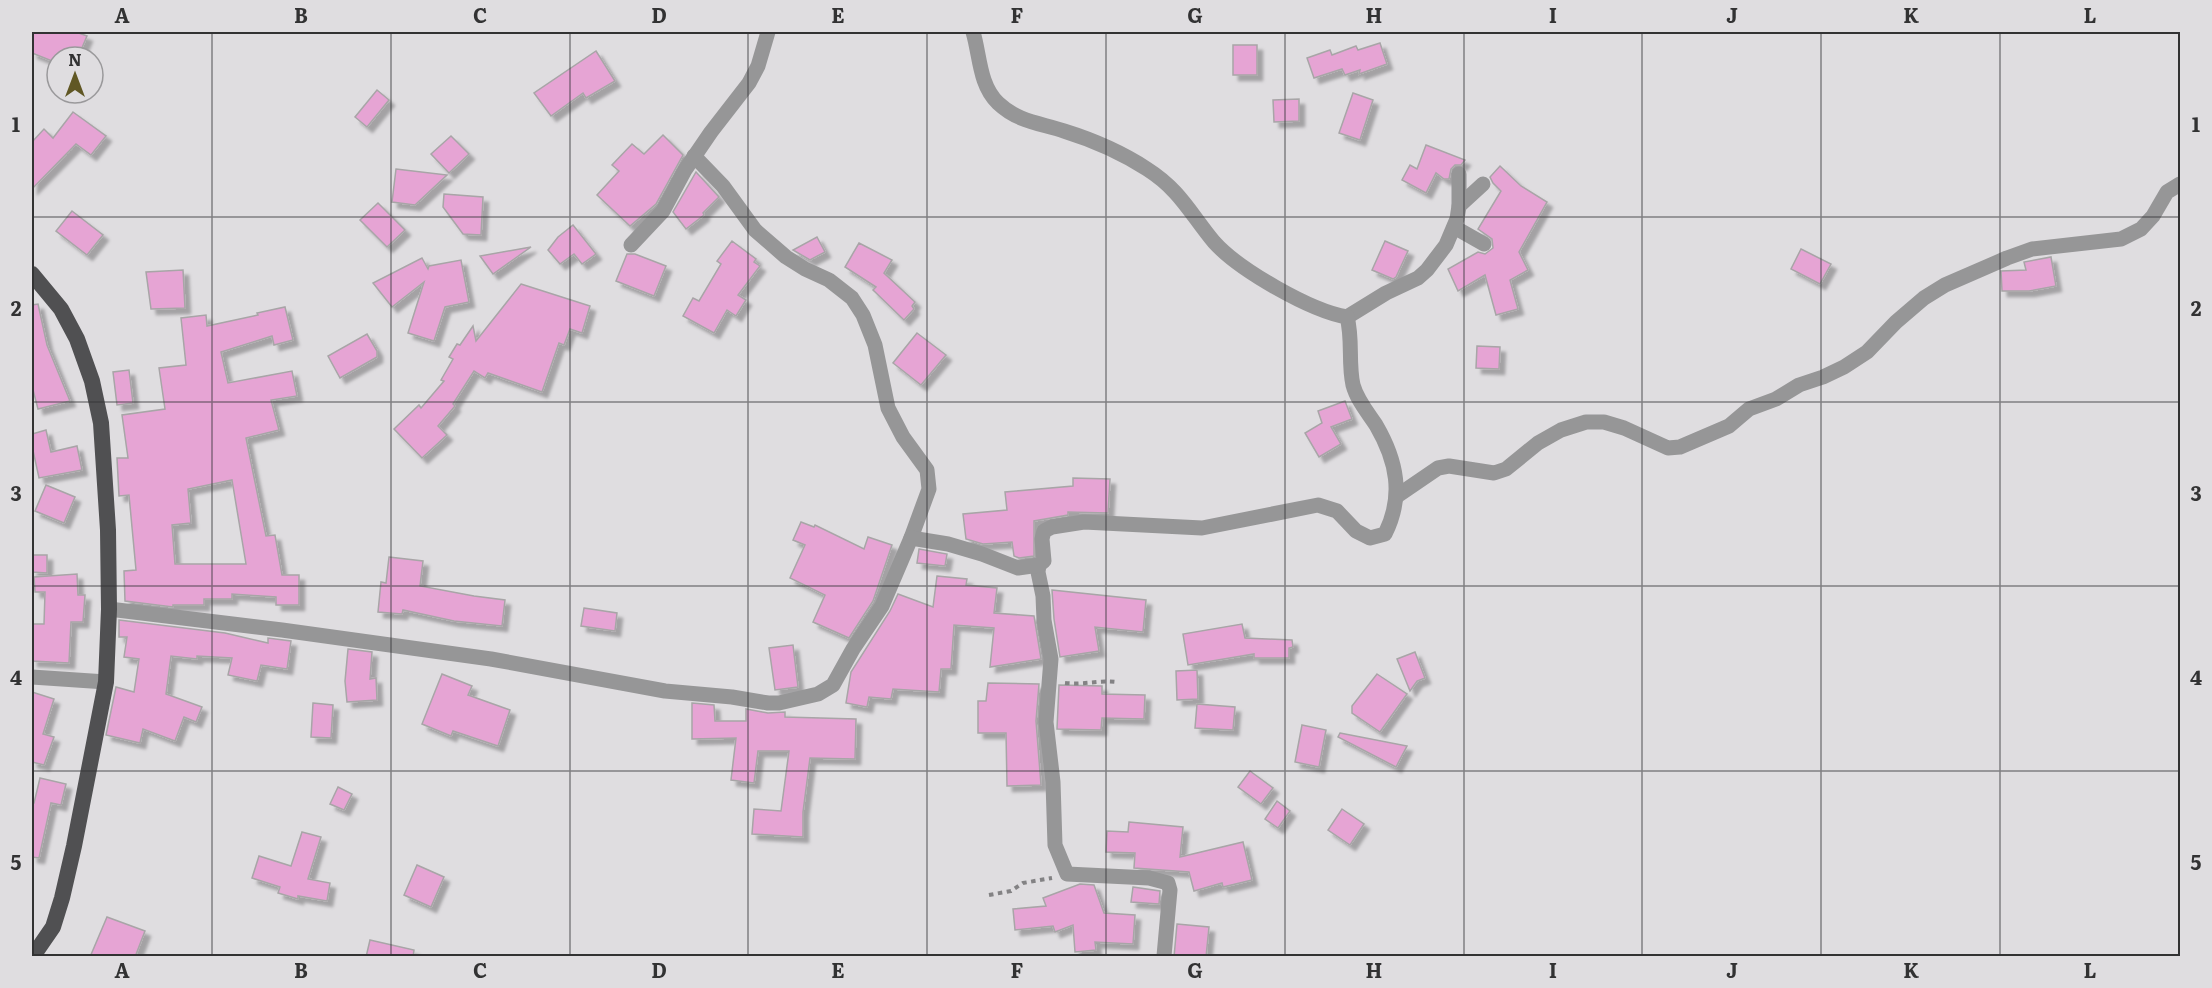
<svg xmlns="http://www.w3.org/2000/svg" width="2212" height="988" font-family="Literata,serif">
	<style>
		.building { fill: #e6a4d4; stroke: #a8a5a7; stroke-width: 1.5; fill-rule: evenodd; filter: url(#shadow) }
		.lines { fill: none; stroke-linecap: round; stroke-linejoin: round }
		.path { stroke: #838284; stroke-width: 4; stroke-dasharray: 4.5 4.5; stroke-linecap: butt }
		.minor { stroke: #969697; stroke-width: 15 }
		.trunk { stroke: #505052; stroke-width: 16 }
		.grid { fill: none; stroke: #323233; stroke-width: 1.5; stroke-opacity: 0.55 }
		.neatline { fill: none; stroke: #323233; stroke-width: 2 }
		.grid-label { font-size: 20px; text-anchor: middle; font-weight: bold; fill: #323233 }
	</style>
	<defs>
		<filter id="shadow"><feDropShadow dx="5.5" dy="5.5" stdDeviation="1.5" flood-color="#0004"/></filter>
	</defs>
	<rect width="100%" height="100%" fill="#dfdde0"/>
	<g class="building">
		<path d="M32 32H76L87 36 78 57H57V63L32 53Z"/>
		<path d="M1380 43 1387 64 1359 74 1360 70 1345 75 1342 69 1314 78 1307 58 1330 50 1332 55 1356 46 1358 50Z"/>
		<rect x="1233" y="45" width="24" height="30"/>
		<path d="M596 51 615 81 586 98 583 93 551 116 534 93Z"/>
		<path d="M377 90 389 100 367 127 355 117Z"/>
		<path d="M1353 93 1373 100 1360 140 1339 133Z"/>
		<path d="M1299 99V121L1274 122 1273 100Z"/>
		<path d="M73 112 106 136 91 155 76 144 32 189V142L44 129 53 138Z"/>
		<path d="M663 135 683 155 656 204 630 226 597 195 619 171 612 165 632 144 644 154Z"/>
		<path d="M451 136 469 154 449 173 431 154Z"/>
		<path d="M1426 145 1465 160 1461 165H1455L1451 169 1449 179H1444L1436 173 1426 193 1402 180 1410 165 1417 169Z"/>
		<path d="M1500 166 1521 186 1547 202 1519 252 1528 270 1510 280 1518 309 1496 315 1485 275 1458 291 1448 269 1478 252 1485 254 1493 248 1492 239 1478 229 1501 191 1493 183 1490 177Z"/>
		<path d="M396 169 447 175 415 205 392 202Z"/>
		<path d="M696 172 719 197 703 213 704 215 686 229 673 212Z"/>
		<path d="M444 194 483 197 481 235 463 234 443 207Z"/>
		<path d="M378 203 405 230 387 247 360 220Z"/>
		<path d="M72 211 103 235 87 255 56 231Z"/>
		<path d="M573 225 596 254 582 264 574 254 560 264 548 250 558 237Z"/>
		<path d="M817 237 825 252 810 260 793 250Z"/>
		<path d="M732 241 756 259 754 262 760 266 738 295 746 300 736 316 727 310 714 333 683 316 693 298 699 301 721 264 717 261Z"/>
		<path d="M1385 241 1408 251 1396 277 1393 279 1372 270Z"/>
		<path d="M859 243 892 260 884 273 915 302 912 306 914 309 904 320 873 290 876 287 845 267Z"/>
		<path d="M531 247 493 274 480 256Z"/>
		<path d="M1801 249 1831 264 1820 284 1791 269Z"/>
		<path d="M627 254H635L666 266 654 296 616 281Z"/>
		<path d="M2051 257 2056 286 2029 291H2002L2001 271 2026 270 2024 262Z"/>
		<path d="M422 258 428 269 429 266 461 260 469 302 445 307 434 341 408 333 424 282 392 307 373 283Z"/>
		<path d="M183 270 185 308 151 309 146 272Z"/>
		<path d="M521 284 590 306 582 333 570 329 564 345 559 343 542 392 488 373 485 378 474 371 453 404 455 406 438 426 447 435 422 458 394 429 419 405 421 408 444 381 441 380 453 359 449 357 457 344 460 345 473 326 476 341Z"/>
		<path d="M38 304 47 345 70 401 38 409 32 386V305Z"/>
		<path d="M285 307 293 340 274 345 272 336 221 352 228 383 292 371 297 396 271 400 279 430 246 438 266 536 275 535 282 575H299V605H276V597L232 594V599H204V605H173V607L125 601 124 571 136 570 129 495 119 496 117 458H128L122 415 165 409 159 368 186 365 181 318 206 315 207 326 258 315 257 313ZM232 480 246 564H175L172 525 191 523 188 489Z"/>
		<path d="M917 333 946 355 921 385 893 363Z"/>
		<path d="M367 334 377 351V357L340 378 328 356Z"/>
		<path d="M1477 346 1500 347 1499 369 1476 368Z"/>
		<path d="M129 370 133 403 117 405 113 372Z"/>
		<path d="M1345 401 1352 419 1331 427 1341 444 1319 457 1305 433 1322 423 1318 411Z"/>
		<path d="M46 430 51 452 77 446 82 470 39 478 32 446V434Z"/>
		<path d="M1073 478 1110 479 1108 513 1068 512V515L1034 521V556L1019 558 1014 556 1012 542 983 544 966 539 963 514 1007 510 1005 492 1073 486Z"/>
		<path d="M46 485 75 497 64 523 35 511Z"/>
		<path d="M801 522 814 527 815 525 864 549 868 537 892 545 873 601 849 638 813 622 825 595 790 578 805 545 793 540Z"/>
		<path d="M919 549 947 554 945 566 917 563Z"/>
		<path d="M32 555H47V573L32 572Z"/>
		<path d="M389 557 423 561 420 586 474 596 505 600 502 626 454 621 403 610 402 614 378 612 381 582 386 583Z"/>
		<path d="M77 574 78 595H85L83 622H71L69 663 32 661V624H44L45 592H35L34 577Z"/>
		<path d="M937 576 967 579 966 585 997 588 994 613 1034 616 1041 659 990 667 994 628 954 625 951 669H941L939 692 893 689 891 699 869 697 867 707 846 703 851 672 890 611 898 594 933 607Z"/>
		<path d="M1052 590 1146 600 1143 632 1095 627 1099 651 1060 657 1054 619Z"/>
		<path d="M584 608 617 613 615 631 581 626Z"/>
		<path d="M119 620 225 633 268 643V638L291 641 287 669 261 665 257 681 228 675 232 658 197 656V659L171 656 166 694 202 707 196 722 184 717 175 741 143 729 140 743 106 735 116 687 134 692 139 659 124 657 127 637H119Z"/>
		<path d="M1242 624 1245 638 1292 640 1293 647 1289 648V658H1254V654L1188 665 1183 634Z"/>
		<path d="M793 645 798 687 775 690 769 648Z"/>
		<path d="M348 649 372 652 370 679 376 678 377 700 347 702 345 681Z"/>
		<path d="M1415 652 1425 678 1417 681 1410 691 1397 659Z"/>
		<path d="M1197 670 1198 699 1177 700 1176 671Z"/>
		<path d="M442 674 472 686 468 695 510 710 498 746 453 731 451 736 422 724Z"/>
		<path d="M1377 674 1407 694 1380 732 1352 713V706Z"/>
		<path d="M988 683 1039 684 1036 721 1041 785 1007 786 1006 733H978V701H986Z"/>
		<path d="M1059 685 1102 686V694L1145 695 1144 719 1102 718 1101 730 1057 729Z"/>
		<path d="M32 692 54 699 43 734 54 737 44 765 32 762Z"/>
		<path d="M313 703 333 705 331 738 311 737Z"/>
		<path d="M692 703 714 705 715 721H746V709L768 713 785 712V717L856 719 855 759 810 758 803 812V837L752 834 754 809 781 811 789 751H758L754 783 731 780 736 738 692 739Z"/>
		<path d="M1197 704 1235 707 1233 730 1195 728Z"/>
		<path d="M1302 725 1326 730 1319 767 1295 762Z"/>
		<path d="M1340 733 1407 746 1396 767 1338 737Z"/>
		<path d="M1250 771 1273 788 1261 804 1238 787Z"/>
		<path d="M40 778 66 784 61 805 51 803 39 858 32 857V803H34Z"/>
		<path d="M338 787 352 794 344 810 330 804Z"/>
		<path d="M1277 801 1290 811 1278 828 1265 819Z"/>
		<path d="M1342 809 1364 824 1350 845 1328 830Z"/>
		<path d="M1129 822 1183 827 1180 857 1243 842 1252 880 1223 887 1222 883 1194 891 1189 872 1134 868 1135 853 1106 852 1107 831 1128 832Z"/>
		<path d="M302 832 321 837 308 879 330 883 327 901 298 896V899L278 893 280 887 252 878 259 856 291 866Z"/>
		<path d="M417 865 444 877 431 907 404 895Z"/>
		<path d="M1080 884 1094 885 1104 913 1135 915 1133 944 1095 942 1096 950 1075 952 1073 925 1055 932 1053 926 1015 930 1013 909 1046 906 1043 898Z"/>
		<path d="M1133 887 1160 891 1159 904 1131 902Z"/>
		<path d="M107 917 145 931 135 957H90Z"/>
		<path d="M1177 924 1209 927 1206 957H1174Z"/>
		<path d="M370 940 414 950 413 957H366Z"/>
	</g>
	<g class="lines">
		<g class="path">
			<path d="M1065 683C1083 685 1099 680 1116 682"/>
			<path d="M989 895 1011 891 1023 883 1052 878"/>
		</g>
		<g class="minor">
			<path d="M694 156 723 186 755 230 786 257 805 269 829 280 852 298 863 315 875 345 888 408 903 437 927 470 929 489 911 538"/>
			<path d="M1459 206 1483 184"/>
			<path d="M1454 227 1484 244"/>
			<path d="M631 245 663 211 685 170 711 132 749 83 758 66 768 32"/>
			<path d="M1347 317 1386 293 1418 278 1427 270 1446 245 1457 219 1459 206V174"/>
			<path d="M1397 496 1438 468 1449 466 1494 473 1506 469 1538 443 1561 430 1586 422H1604L1624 428 1668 448 1680 447 1729 426 1749 409 1776 399 1799 385 1823 377 1844 367 1867 352 1896 322 1924 298 1945 285 2007 258 2032 249 2121 239 2141 229 2153 216 2167 192 2180 184"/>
			<path d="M1039 565 1038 572 1043 596 1044 620 1051 659 1046 722 1053 782 1055 845 1067 874 1149 878 1168 883 1170 890 1164 956"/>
			<path d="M109 609 282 630 491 659 665 691 732 697 768 703H779L818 694 833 685 853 649 882 606 911 538 948 544 982 554 1018 568 1039 565 1044 561 1042 539 1044 531 1052 527 1084 522 1202 528 1318 505 1337 511 1356 531 1370 538 1385 534C1404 496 1397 461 1376 425 1368 413 1357 400 1353 385 1348 363 1353 339 1347 317 1311 311 1239 270 1214 242 1190 213 1180 190 1147 169 1121 152 1093 140 1064 131 1040 123 1018 122 998 103 979 85 980 55 973 32"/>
			<path d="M32 677 106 682"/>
		</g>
		<path class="trunk" d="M32 274 61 309 77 339 92 381 101 423 108 530 109 609 106 682 74 846 62 898 53 927 33 956"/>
	</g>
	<path class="grid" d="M212 32V956M391 32V956M570 32V956M748 32V956M927 32V956M1106 32V956M1285 32V956M1464 32V956M1642 32V956M1821 32V956M2000 32V956M32 217H2180M32 402H2180M32 586H2180M32 771H2180"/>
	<rect width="2212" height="988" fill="none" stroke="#dfdde0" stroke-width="66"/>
	<g transform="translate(75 75)"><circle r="28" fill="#dfdde0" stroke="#9a999b" stroke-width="1.5"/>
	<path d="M0-4.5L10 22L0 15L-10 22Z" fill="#605724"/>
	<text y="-9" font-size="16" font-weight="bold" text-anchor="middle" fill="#323233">N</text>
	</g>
	<rect x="33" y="33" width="2146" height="922" class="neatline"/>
	<g class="grid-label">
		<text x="122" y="23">A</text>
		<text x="301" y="23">B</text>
		<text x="480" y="23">C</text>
		<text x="659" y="23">D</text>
		<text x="838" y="23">E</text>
		<text x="1017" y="23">F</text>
		<text x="1195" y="23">G</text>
		<text x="1374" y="23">H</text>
		<text x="1553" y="23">I</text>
		<text x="1732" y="23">J</text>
		<text x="1911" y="23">K</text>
		<text x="2090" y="23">L</text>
		<text x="16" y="132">1</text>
		<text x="2196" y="132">1</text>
		<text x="16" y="316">2</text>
		<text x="2196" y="316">2</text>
		<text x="16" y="501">3</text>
		<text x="2196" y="501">3</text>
		<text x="16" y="685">4</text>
		<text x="2196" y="685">4</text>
		<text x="16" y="870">5</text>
		<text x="2196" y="870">5</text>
		<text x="122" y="978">A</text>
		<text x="301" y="978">B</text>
		<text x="480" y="978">C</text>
		<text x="659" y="978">D</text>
		<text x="838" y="978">E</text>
		<text x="1017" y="978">F</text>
		<text x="1195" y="978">G</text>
		<text x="1374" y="978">H</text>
		<text x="1553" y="978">I</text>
		<text x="1732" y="978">J</text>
		<text x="1911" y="978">K</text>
		<text x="2090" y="978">L</text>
	</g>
</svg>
